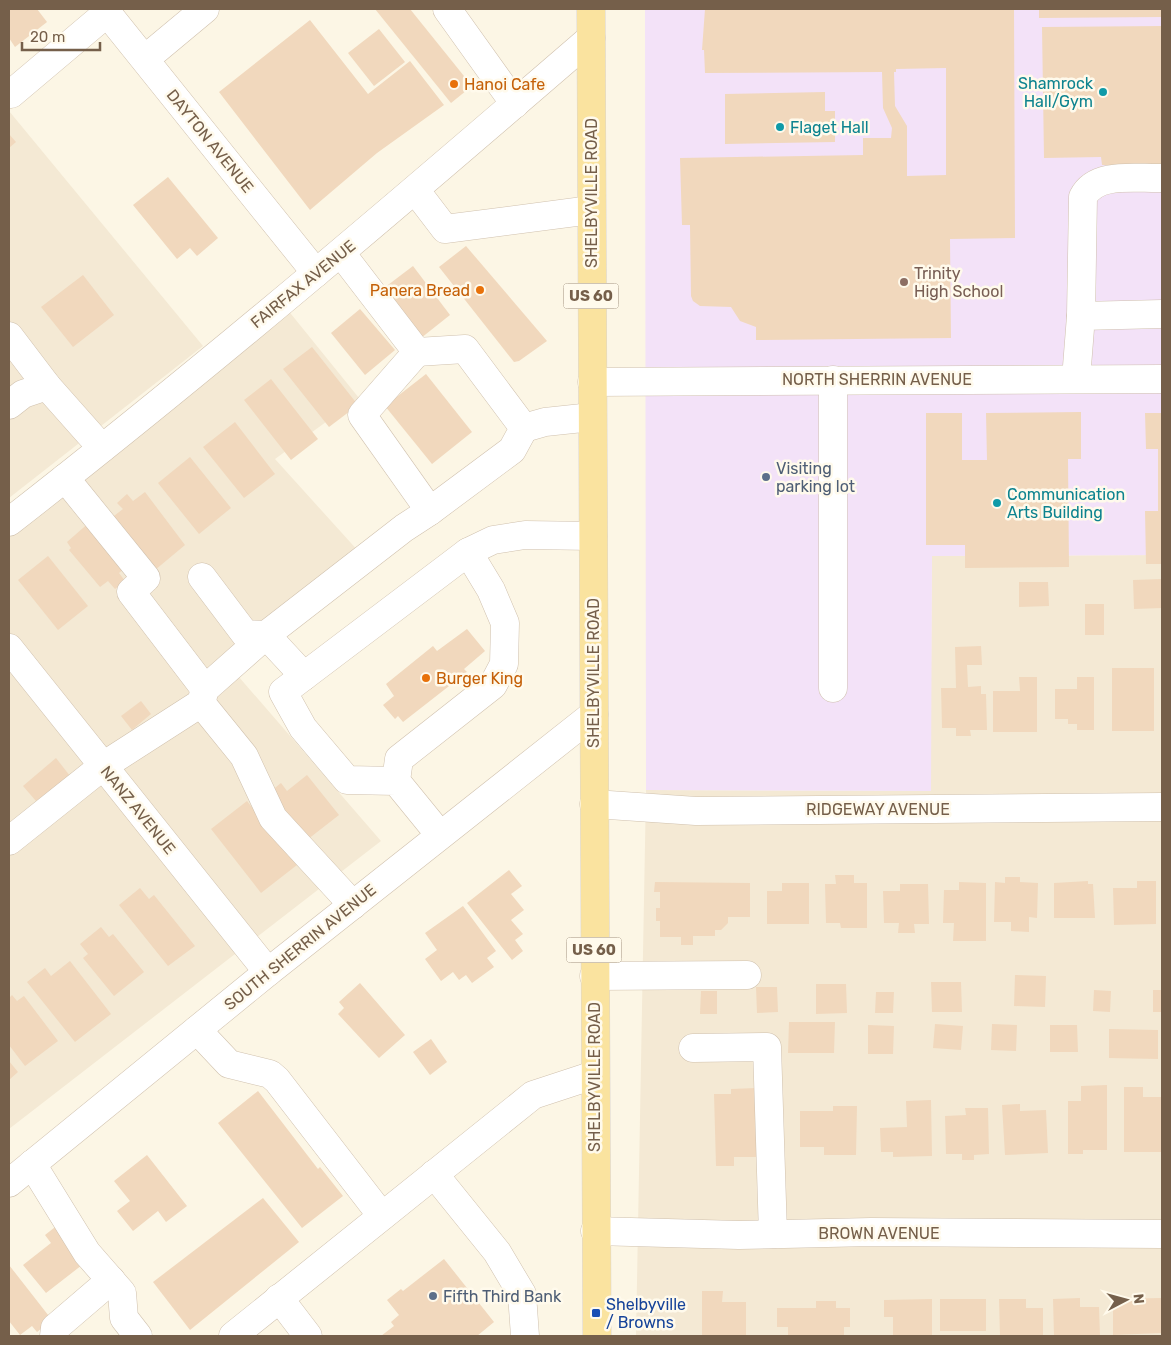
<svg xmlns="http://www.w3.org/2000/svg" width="1171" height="1345" font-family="Rubik,sans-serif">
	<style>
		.residential { fill: #f4e9d4 }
		.education { fill: #f3e2f8 }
		.building { fill: #f1d8bd; fill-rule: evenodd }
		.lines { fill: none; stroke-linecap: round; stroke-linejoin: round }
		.minor-casing { stroke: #d0c1ae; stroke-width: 29 }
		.major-casing { stroke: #dbd5d0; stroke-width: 29 }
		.minor { stroke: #fff; stroke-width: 28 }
		.major { stroke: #fae39f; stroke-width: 28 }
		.food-dot { fill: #e8710a; stroke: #fffaec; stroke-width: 2 }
		.culture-dot { fill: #0f9aa8; stroke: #fffaec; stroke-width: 2 }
		.education-dot { fill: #8d6e63; stroke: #fffaec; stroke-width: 2 }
		.service-dot { fill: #5c6f8a; stroke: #fffaec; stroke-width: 2 }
		.transit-dot { fill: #1a4fb4; stroke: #fffaec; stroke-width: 2 }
		.labels { text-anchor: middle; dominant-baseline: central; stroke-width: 5; stroke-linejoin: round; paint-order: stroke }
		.shield { fill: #fffaec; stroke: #9e8e7b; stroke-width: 1 }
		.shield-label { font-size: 15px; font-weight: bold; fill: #755f4a }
		.culture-label { font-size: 16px; fill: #0d838f; stroke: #fffaec; text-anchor: start }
		.food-label { font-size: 16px; fill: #c56008; stroke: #fffaec; text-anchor: start }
		.street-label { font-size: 16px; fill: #755f4a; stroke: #fffaec }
		.education-label { font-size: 16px; fill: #785e54; stroke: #fffaec; text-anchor: start }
		.service-label { font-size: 16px; fill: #4e5e75; stroke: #fffaec; text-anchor: start }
		.transit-label { font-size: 16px; fill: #164399; stroke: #fffaec; text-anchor: start }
	</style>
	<rect width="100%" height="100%" fill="#fcf6e5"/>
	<g class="residential">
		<path d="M9 111 203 346 9 498Z"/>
		<path d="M287 309 359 398 275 459 360 553 226 662 381 841 9 1129V532Z"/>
		<path d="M1162 555V1336H636L646 790 930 791 932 556Z"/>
	</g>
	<path class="education" d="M645 9H1162V555L932 556 931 791 646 790Z"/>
	<g class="building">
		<path d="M9 9H37L47 22 15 47 9 38Z"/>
		<path d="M375 9H410L472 86 451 103Z"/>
		<path d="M705 9H1014L1015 238 950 239 951 338 756 340V327L740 321 731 307 700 306 693 301 691 296 690 225H682L680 158 863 155V138H891L892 128 883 108 882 72 705 73 704 50H702ZM946 68V175L907 176V126L895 106 894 72H896V69Z"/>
		<path d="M1039 9H1162V17L1039 18Z"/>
		<path d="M310 20 368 94 410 61 444 105 377 153 310 210 219 92Z"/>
		<path d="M1162 26V165H1102L1101 157 1044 158 1042 27Z"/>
		<path d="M379 29 405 62 374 86 348 53Z"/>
		<path d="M825 92V111H835V142L725 144V94Z"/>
		<path d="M9 134 16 142 9 148Z"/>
		<path d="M168 177 218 238 197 256 190 248 177 259 133 205Z"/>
		<path d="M466 246 547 341 519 361 514 362 439 267Z"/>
		<path d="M413 266 450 315 421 338 384 288Z"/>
		<path d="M83 275 114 315 73 347 41 307Z"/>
		<path d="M360 309 395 350 365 375 331 333Z"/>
		<path d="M312 347 358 405 329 427 283 369Z"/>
		<path d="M426 374 472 432 432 464 385 406Z"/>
		<path d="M271 379 318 439 291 460 244 400Z"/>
		<path d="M1081 412V459H1068L1069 567 965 568V545H926V413H962V460H987L986 413Z"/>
		<path d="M1145 413H1162V564H1146L1145 511H1158V449H1146Z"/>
		<path d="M235 422 275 474 244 498 203 447Z"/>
		<path d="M190 457 231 508 199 534 158 483Z"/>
		<path d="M145 492 185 545 155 570 110 519 123 509 117 503 127 494 133 501Z"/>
		<path d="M91 521 128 565 119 573 125 581 115 589 108 581 100 587 69 550 71 548 67 542Z"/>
		<path d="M48 556 88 606 58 630 18 580Z"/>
		<path d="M1162 579V608L1134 609 1133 580Z"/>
		<path d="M1019 582H1048L1049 606 1019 607Z"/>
		<rect x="1085" y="604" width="19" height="31"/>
		<path d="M467 629 485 651 464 669 467 672 403 722 398 716 395 719 383 705 394 696 386 684 433 646 437 651Z"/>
		<path d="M981 646 982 665H967L968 687 981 686V694H986L987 730H970L971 736H956V728H942L941 688H956L955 647Z"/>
		<rect x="1112" y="668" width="42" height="63"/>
		<path d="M1019 677H1037V732H993V691H1020Z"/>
		<path d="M1077 677H1094V730H1077V724H1068V719H1055V689H1077Z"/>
		<path d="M141 701 151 714 132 730 121 716Z"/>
		<path d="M56 758 70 776 36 801 23 786Z"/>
		<path d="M307 775 339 815 303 843 265 796 281 783 287 791Z"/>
		<path d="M247 801 297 865 261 893 211 829Z"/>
		<path d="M509 870 522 886 511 894 524 910 511 920 523 934 515 940 523 951 512 960 467 903Z"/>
		<path d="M835 875H854V883H867V928H841L840 923H826L825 884H836Z"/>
		<path d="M1005 877H1020V882L1038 883 1037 918 1029 917V932L1011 931V922H994L995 882 1005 883Z"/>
		<path d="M1088 881V884H1093L1095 918H1054V883Z"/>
		<path d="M1137 881H1156V924L1114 925 1113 888H1137Z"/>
		<path d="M655 882 750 883V917H728V923L721 930H715V936H693V945H681V937H660V921H656V908H660V892H654Z"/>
		<path d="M959 882 986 883V941H953L954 923H943L944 890H959Z"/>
		<path d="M782 883H809V924H767V891H782Z"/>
		<path d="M900 884H928L929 924H914L915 933H898L899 923H884L883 891H900Z"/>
		<path d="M140 888 149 899 154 895 195 946 168 966 119 905Z"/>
		<path d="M463 906 496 951 487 958 494 967 472 983 466 975 459 980 453 972 441 981 425 959 437 950 425 933Z"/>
		<path d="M101 927 109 937 113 934 144 972 114 996 83 958 88 954 80 944Z"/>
		<path d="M70 961 111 1014 75 1042 27 982 45 968 51 976Z"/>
		<path d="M1015 975 1046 976 1045 1007 1014 1006Z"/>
		<path d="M931 982H961L962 1012H932Z"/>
		<path d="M360 983 405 1035 379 1058 338 1014 344 1008 339 1002Z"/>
		<path d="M816 984H846L847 1013 816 1014Z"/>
		<path d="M756 987H777L778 1012 757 1013Z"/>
		<path d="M1094 990 1111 991 1110 1012 1093 1011Z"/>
		<rect x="1153" y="990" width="9" height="22"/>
		<path d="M701 991H717V1014H700Z"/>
		<path d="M876 992H894L893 1013H875Z"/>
		<path d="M12 995 17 1001 24 996 58 1041 25 1066 9 1045V998Z"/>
		<path d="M789 1022H835L834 1053H788Z"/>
		<path d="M935 1024 963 1026 961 1050 933 1048Z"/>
		<path d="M992 1024 1017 1025 1016 1051 991 1050Z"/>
		<path d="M868 1025 894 1026 893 1054H868Z"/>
		<path d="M1050 1025H1077L1078 1052H1050Z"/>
		<path d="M1109 1029 1158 1030V1059L1109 1058Z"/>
		<path d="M431 1039 447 1062 430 1075 413 1052Z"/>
		<path d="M9 1061 18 1072 9 1080Z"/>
		<path d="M1107 1085V1150H1083V1154H1068V1101H1081V1086Z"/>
		<path d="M1124 1087H1143V1097H1162V1152H1124Z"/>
		<path d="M756 1088 757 1157H734V1166H716L714 1094H731V1089Z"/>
		<path d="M258 1091 318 1169 320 1167 343 1196 302 1228 218 1123Z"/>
		<path d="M931 1100 932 1156 893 1157V1152H881L880 1128 907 1127 906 1101Z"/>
		<path d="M1020 1104V1111L1046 1110 1048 1153 1005 1155 1002 1105Z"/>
		<path d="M833 1106H857L856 1155H824V1147H800V1111H833Z"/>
		<path d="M965 1108H988L989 1154 974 1155V1160H962V1154H946L945 1116 966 1115Z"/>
		<path d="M147 1155 187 1206 166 1222 158 1211 133 1231 117 1211 130 1201 114 1181Z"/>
		<path d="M263 1198 299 1242 190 1330 153 1282Z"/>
		<path d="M59 1224 71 1239 65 1244 82 1265 46 1293 23 1265 51 1243 45 1235Z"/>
		<path d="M444 1259 494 1322 477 1336H381L394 1326 391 1322 399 1315 387 1300 401 1289 403 1291Z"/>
		<path d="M9 1265 52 1320 37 1332 32 1326 20 1335 9 1321Z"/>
		<path d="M702 1291H723L722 1302H746V1336H702Z"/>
		<path d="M1080 1298V1307H1099L1100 1336H1054L1053 1299Z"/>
		<path d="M1161 1298 1162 1333 1113 1335V1299Z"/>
		<path d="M932 1299V1336H893V1317H884V1300Z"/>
		<rect x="940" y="1299" width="46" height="32"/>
		<path d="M999 1299H1026V1308H1043V1336H1000Z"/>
		<path d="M816 1301H836V1308H850V1327H844V1336H788V1327H777V1308H816Z"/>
	</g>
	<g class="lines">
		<g class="minor-casing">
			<g id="minor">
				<path d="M104 9 316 273"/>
				<path d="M447 9 515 104"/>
				<path d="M145 59 205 9"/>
				<path d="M9 91 11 94 107 13"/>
				<path d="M416 191 445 229 591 210"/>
				<path d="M1081 316 1083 197C1096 171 1137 179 1162 178"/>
				<path d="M9 336 47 386"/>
				<path d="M417 352 362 415 430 511"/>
				<path d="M1076 379 1081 316 1162 314"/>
				<path d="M833 380V688"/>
				<path d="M592 382 1162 379"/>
				<path d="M9 405 23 394 47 386 102 448"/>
				<path d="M524 428 545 422 592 417"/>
				<path d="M65 478 146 578 131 592 205 689"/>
				<path d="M9 522C208 367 400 203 591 38"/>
				<path d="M468 552 493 540 525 535 593 536"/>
				<path d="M202 577 245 634 266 635"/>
				<path d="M9 648 268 972"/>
				<path d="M304 676 266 635 404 528 430 511 512 450 524 428 465 349 417 352 341 253"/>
				<path d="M201 703 244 756 273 818 353 905"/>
				<path d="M396 781 347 780 303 728 283 692 468 552 491 590 505 623 504 664 493 685 399 759 396 781 440 835"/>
				<path d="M594 804 696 811 1162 807"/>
				<path d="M9 841 103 766 201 703 205 689 266 635"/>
				<path d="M594 976 747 975"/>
				<path d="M197 1030 229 1064 270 1074 277 1080 382 1216"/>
				<path d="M693 1048 767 1047 773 1234"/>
				<path d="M32 1164 87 1253 122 1293 124 1318 138 1336"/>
				<path d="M434 1174 497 1252 522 1294 525 1336"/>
				<path d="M9 1183 268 972 594 714"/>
				<path d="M595 1231 739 1235 871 1232 1162 1234"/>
				<path d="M279 1298 308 1336"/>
				<path d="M54 1336 55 1328 111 1280"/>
				<path d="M233 1336 533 1095 594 1075"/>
			</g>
		</g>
		<g class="major-casing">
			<path id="major" d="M591 9 597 1336"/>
		</g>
		<use href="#minor" class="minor"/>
		<use href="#major" class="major"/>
	</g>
	<g class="food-dot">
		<circle cx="454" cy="84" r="5"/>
		<circle cx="480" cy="290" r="5"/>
		<circle cx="426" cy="678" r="5"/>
	</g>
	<g class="culture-dot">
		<circle cx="1103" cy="92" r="5"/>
		<circle cx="780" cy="127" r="5"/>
		<circle cx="997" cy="503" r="5"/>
	</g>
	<circle class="education-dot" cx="904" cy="282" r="5"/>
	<g class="service-dot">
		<circle cx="766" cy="477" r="5"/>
		<circle cx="433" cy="1296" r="5"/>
	</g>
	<rect class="transit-dot" x="591" y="1308" width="10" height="10" rx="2.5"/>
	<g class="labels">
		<g class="shield">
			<rect x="563.5" y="283.5" width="55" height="25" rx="4"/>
			<rect x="566.5" y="937.5" width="55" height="25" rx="4"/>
		</g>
		<g class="shield-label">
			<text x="591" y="296">US 60</text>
			<text x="594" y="950">US 60</text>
		</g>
		<g class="culture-label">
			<text x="1093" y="83" text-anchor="end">Shamrock<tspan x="1093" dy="18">Hall/Gym</tspan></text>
			<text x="790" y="127">Flaget Hall</text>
			<text x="1007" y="494">Communication<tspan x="1007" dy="18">Arts Building</tspan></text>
		</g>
		<g class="food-label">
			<text x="464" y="84">Hanoi Cafe</text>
			<text x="470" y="290" text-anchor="end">Panera Bread</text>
			<text x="436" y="678">Burger King</text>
		</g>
		<g class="street-label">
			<text transform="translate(210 141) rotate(51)">DAYTON AVENUE</text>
			<text transform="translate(591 193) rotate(-90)">SHELBYVILLE ROAD</text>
			<text transform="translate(303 284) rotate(-39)">FAIRFAX AVENUE</text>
			<text x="877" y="379">NORTH SHERRIN AVENUE</text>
			<text transform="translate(593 673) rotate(-90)">SHELBYVILLE ROAD</text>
			<text x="878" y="809">RIDGEWAY AVENUE</text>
			<text transform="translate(138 810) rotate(51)">NANZ AVENUE</text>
			<text transform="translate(300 947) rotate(-39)">SOUTH SHERRIN AVENUE</text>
			<text transform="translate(594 1077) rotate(-90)">SHELBYVILLE ROAD</text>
			<text x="879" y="1233">BROWN AVENUE</text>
		</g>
		<g class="education-label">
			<text x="914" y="273">Trinity<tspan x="914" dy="18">High School</tspan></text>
		</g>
		<g class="service-label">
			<text x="776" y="468">Visiting<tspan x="776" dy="18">parking lot</tspan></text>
			<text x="443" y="1296">Fifth Third Bank</text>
		</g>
		<g class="transit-label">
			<text x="606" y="1304">Shelbyville<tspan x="606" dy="18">/ Browns</tspan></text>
		</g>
	</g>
	<rect width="1171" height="1345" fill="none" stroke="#755f4a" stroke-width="20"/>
	<g transform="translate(1126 1300) rotate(84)" stroke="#fffaec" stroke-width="4" paint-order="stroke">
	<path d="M0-4L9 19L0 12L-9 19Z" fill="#755f4a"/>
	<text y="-8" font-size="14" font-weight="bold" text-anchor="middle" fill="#755f4a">N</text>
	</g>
	<path d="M22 42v8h78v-8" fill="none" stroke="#755f4a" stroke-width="2.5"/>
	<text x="30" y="42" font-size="15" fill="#755f4a" stroke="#fffaec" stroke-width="4" paint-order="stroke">20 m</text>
</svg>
